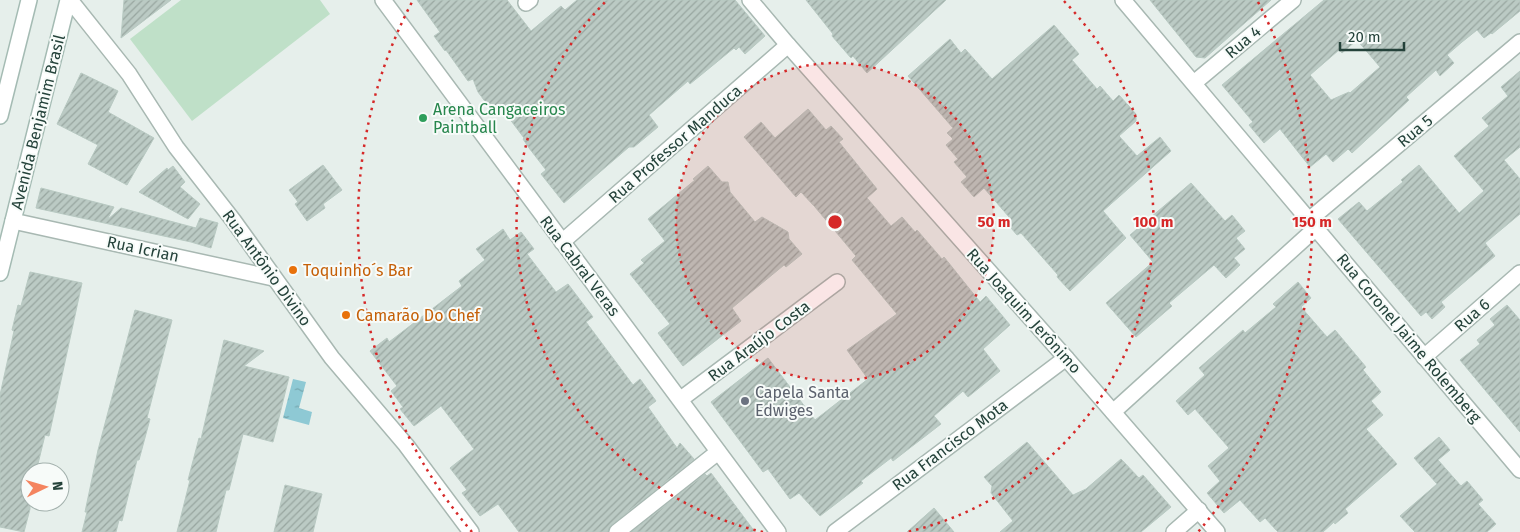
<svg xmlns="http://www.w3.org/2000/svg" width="1520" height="532" font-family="'Fira Sans',sans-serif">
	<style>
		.grass { fill: #bfe0c8 }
		.water { fill: url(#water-ripples) }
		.building { fill: url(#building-hatch); stroke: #b8c9c2; fill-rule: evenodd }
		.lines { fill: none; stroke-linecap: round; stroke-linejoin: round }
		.minor-casing { stroke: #a8b8b2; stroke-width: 18 }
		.secondary-casing { stroke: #a4bbb3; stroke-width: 18 }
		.minor { stroke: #fff; stroke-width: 15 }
		.secondary { stroke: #fff; stroke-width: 15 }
		.ring { fill: none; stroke: #d62828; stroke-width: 2.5; stroke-dasharray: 2.5 5 }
		.leisure-dot { fill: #2e9e5b; stroke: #f7fbf9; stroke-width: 2 }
		.food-dot { fill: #e8710a; stroke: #f7fbf9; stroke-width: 2 }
		.worship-dot { fill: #6b7280; stroke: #f7fbf9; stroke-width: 2 }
		.labels { text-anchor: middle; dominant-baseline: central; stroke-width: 4; stroke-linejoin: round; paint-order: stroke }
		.street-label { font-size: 16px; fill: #24423a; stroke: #f7fbf9 }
		.leisure-label { font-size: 16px; fill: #27864d; stroke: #f7fbf9; text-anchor: start }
		.food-label { font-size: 16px; fill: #c56008; stroke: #f7fbf9; text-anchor: start }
		.worship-label { font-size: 16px; fill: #5b616d; stroke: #f7fbf9; text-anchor: start }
		.centre { fill: #d62828; stroke: #f7fbf9; stroke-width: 2.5 }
		.ring-label { font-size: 15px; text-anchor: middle; font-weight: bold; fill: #d62828; stroke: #f7fbf9; stroke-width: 4; stroke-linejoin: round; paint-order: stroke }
	</style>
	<defs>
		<pattern id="water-ripples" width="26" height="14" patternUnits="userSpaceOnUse" patternTransform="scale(1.25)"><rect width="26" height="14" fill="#8ec9d4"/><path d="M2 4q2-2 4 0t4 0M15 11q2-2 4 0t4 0" fill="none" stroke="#74a5ad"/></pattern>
		<pattern id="building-hatch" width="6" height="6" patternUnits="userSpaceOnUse" patternTransform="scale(1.25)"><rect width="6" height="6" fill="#bbcac4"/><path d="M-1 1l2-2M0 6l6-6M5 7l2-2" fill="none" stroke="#98a6a0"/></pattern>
	</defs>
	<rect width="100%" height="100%" fill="#e6efeb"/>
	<path class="grass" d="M181 0H320L330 14 192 121 130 39Z"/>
	<path class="water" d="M293 379 306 382 299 408 312 412 309 425 283 418Z"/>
	<g class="building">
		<path d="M124 0H171L121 38Z"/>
		<path d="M417 0H507L531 31 561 6 565 10 577 0H735L765 36 745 54 739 47 736 50 734 48 690 84 688 81 649 115 658 127 634 147H629L564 203 541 174 546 170 529 148 523 139 524 138 503 110 496 116 478 92 473 79 468 81 446 50 445 51 434 36 440 32Z"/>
		<path d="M806 0H946L867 73 853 56 851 58 832 36 833 34Z"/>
		<path d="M1150 0H1271L1205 58 1196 57Z"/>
		<path d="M1324 0H1520V11L1492 34 1491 33 1484 38 1477 30 1462 42 1447 55 1454 63 1440 76 1436 70 1406 97 1409 100 1352 153 1348 149 1333 162 1326 154 1310 167 1280 129 1264 143 1249 125 1253 122 1222 85ZM1357 40 1380 67 1350 93 1349 92 1331 100 1310 75 1339 50 1342 53Z"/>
		<path d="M1054 25 1079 54 1072 60 1097 89 1100 86 1113 101 1119 95 1136 114V121L1119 136 1137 156 1160 137 1171 151 1103 211 1126 238 1070 291 1057 277 1058 275 1021 233 1017 235 1005 221 1009 217 984 188 974 197 961 182 967 177 954 162 958 159 946 145 953 139 947 133 953 128 908 76 950 39 961 53 965 49 992 79Z"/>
		<path d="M1520 71V147L1504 160 1520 179V214L1485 243 1495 256 1441 302 1445 307 1432 319 1426 312 1421 316 1338 219 1359 202 1367 211 1403 182 1401 180 1419 165 1459 213 1484 191 1454 156 1489 126 1482 118 1508 96 1501 87Z"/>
		<path d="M81 73 118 91 108 112 154 138 127 185 88 164 98 145 57 124Z"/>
		<path d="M808 109 826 130 831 126 843 139 839 142 877 189 867 198 891 226 902 217 915 232 917 230 942 259 944 257 980 302 986 296 1010 325 983 349 1000 371 968 397 963 391 934 416 941 424 893 461 891 458 861 481 863 483 820 516 799 493 790 499 768 469 763 472 711 402 768 358 815 420 868 379 847 350 897 314 852 260 856 256 815 207 801 192 796 197 744 137 761 122 775 138Z"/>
		<path d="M323 165 342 190 323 204 325 208 307 221 295 204 298 202 289 190Z"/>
		<path d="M173 166 185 182 180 187 200 204 188 219 139 192 167 168 168 170Z"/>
		<path d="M708 166 722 182H728L730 192 755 222 762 217 788 232 789 239 802 254 786 267 784 265 732 308 741 321 683 366 658 333 670 324 630 274 644 263 641 260 665 241 648 219 695 180 693 179Z"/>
		<path d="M1191 183 1225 221 1232 215 1245 231 1236 238 1245 249 1234 258 1240 265 1226 278 1214 265 1169 303 1172 306 1136 337 1106 303 1153 262 1130 235Z"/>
		<path d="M41 188 114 207 107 220 121 208 196 228 200 218 218 223 211 248 191 242 36 208Z"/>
		<path d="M503 229 510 240 521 232 534 249 527 254 556 292 568 284 593 317 586 322 633 385 640 379 656 401 648 407 677 448 680 443 694 459 611 525 608 532H519L498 504 480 516 462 493 467 490 450 468 474 449 441 406 414 426 400 409 403 407 391 391 397 386 370 351 387 338 389 342 462 286 459 281 485 260 476 249Z"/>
		<path d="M30 272 82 283 49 436 45 435 36 472H30V509L24 532 0 527V395L14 331 12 330 18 305 21 306Z"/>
		<path d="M1298 282 1311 298 1301 307 1327 337 1335 330 1366 367 1363 370 1381 392 1371 401 1383 415 1366 429 1397 464 1345 509 1348 513 1335 524 1334 522 1323 532H1278L1265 518 1260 522 1240 500 1224 513 1207 493 1220 481 1208 466 1229 448 1195 409 1188 415 1176 401 1205 375 1199 368 1243 330 1245 333 1276 307 1273 304Z"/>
		<path d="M1507 305 1520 320V432L1460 360 1480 344 1477 340 1495 325 1490 319Z"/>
		<path d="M135 310 172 320 147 418 150 419 139 460H137L122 521 119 520 116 532H82L87 512H85L98 450Z"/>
		<path d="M224 340 264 351 244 366 289 377 273 442 243 434 229 490H226L216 532H177L190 480H188L199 438 201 439Z"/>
		<path d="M1439 437 1450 450 1438 460 1461 486 1467 481 1483 500 1478 504 1496 524 1487 532H1415L1400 516 1437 484 1414 458Z"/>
		<path d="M1027 442 1073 495 1086 489 1121 459 1139 478 1143 475 1171 507 1141 532H1000L1013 521 991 493 992 486 984 477Z"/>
		<path d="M711 473 755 532H632L705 474 707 476Z"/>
		<path d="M285 485 322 494 313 532H274Z"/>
		<path d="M934 508 954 532H907Z"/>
	</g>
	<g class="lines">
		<g class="minor-casing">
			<g id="minor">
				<path d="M70 0 129 74 176 147 233 220 332 358 406 445 471 532"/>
				<path d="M383 0 778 532"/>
				<path d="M750 0 788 45 1066 358 1217 532"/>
				<path d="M1123 0 1520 470"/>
				<path d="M526 3 530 0"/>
				<path d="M1194 83 1293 0"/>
				<path d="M1309 220 1520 42"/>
				<path d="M13 221 273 278"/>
				<path d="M562 242 788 45"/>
				<path d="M1424 357 1520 273"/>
				<path d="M681 399 837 282"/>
				<path d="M1113 412 1316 228"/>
				<path d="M617 532 718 452"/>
				<path d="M835 532 1066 358"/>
				<path d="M1174 532 1199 510"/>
			</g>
		</g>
		<g class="secondary-casing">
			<g id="secondary">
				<path d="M0 116 29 0"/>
				<path d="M0 273 68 0"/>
			</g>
		</g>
		<use href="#minor" class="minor"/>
		<use href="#secondary" class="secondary"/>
	</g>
	<circle cx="835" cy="222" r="159" fill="#d62828" fill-opacity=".12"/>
	<g class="ring">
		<circle cx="835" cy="222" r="159"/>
		<path d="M763 532A318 318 0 0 1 606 1M1064 1A318 318 0 0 1 907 532"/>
		<path d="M472 532A477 477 0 0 1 412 2M1258 2A477 477 0 0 1 1198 532"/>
	</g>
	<circle class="leisure-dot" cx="423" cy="118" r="5"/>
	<g class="food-dot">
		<circle cx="293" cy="270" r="5"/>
		<circle cx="346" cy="315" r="5"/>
	</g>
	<circle class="worship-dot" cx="745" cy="401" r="5"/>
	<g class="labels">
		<g class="street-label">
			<text transform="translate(1243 42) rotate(-40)">Rua 4</text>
			<text transform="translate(38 122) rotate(-76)">Avenida Benjamim Brasil</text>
			<text transform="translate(1415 131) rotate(-40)">Rua 5</text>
			<text transform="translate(675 144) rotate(-41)">Rua Professor Manduca</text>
			<text transform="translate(143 249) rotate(12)">Rua Icrian</text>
			<text transform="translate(580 266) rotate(53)">Rua Cabral Veras</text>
			<text transform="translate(267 268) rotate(54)">Rua Antônio Divino</text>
			<text transform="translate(1024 311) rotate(48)">Rua Joaquim Jerônimo</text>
			<text transform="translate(1472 315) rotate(-41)">Rua 6</text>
			<text transform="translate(1409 338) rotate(50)">Rua Coronel Jaime Rolemberg</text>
			<text transform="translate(759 341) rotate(-37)">Rua Araújo Costa</text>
			<text transform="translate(950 445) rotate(-37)">Rua Francisco Mota</text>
		</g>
		<g class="leisure-label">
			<text x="433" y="109">Arena Cangaceiros<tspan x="433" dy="18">Paintball</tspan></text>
		</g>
		<g class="food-label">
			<text x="303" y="270">Toquinho´s Bar</text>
			<text x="356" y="315">Camarão Do Chef</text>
		</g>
		<g class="worship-label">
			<text x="755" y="392">Capela Santa<tspan x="755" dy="18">Edwiges</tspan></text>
		</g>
	</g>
	<circle cx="835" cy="222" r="8" class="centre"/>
	<g class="ring-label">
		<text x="994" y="227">50 m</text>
		<text x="1153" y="227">100 m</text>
		<text x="1312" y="227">150 m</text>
	</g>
	<g transform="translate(45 487) rotate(85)"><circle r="24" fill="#f7fbf9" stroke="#a3b1ad"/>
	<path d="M0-4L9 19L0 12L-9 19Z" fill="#f4845f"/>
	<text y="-8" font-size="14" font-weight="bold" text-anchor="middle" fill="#24423a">N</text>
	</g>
	<path d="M1340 42v8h64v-8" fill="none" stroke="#24423a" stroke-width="2.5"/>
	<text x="1348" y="42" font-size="15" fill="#24423a" stroke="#f7fbf9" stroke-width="4" paint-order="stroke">20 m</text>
</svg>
